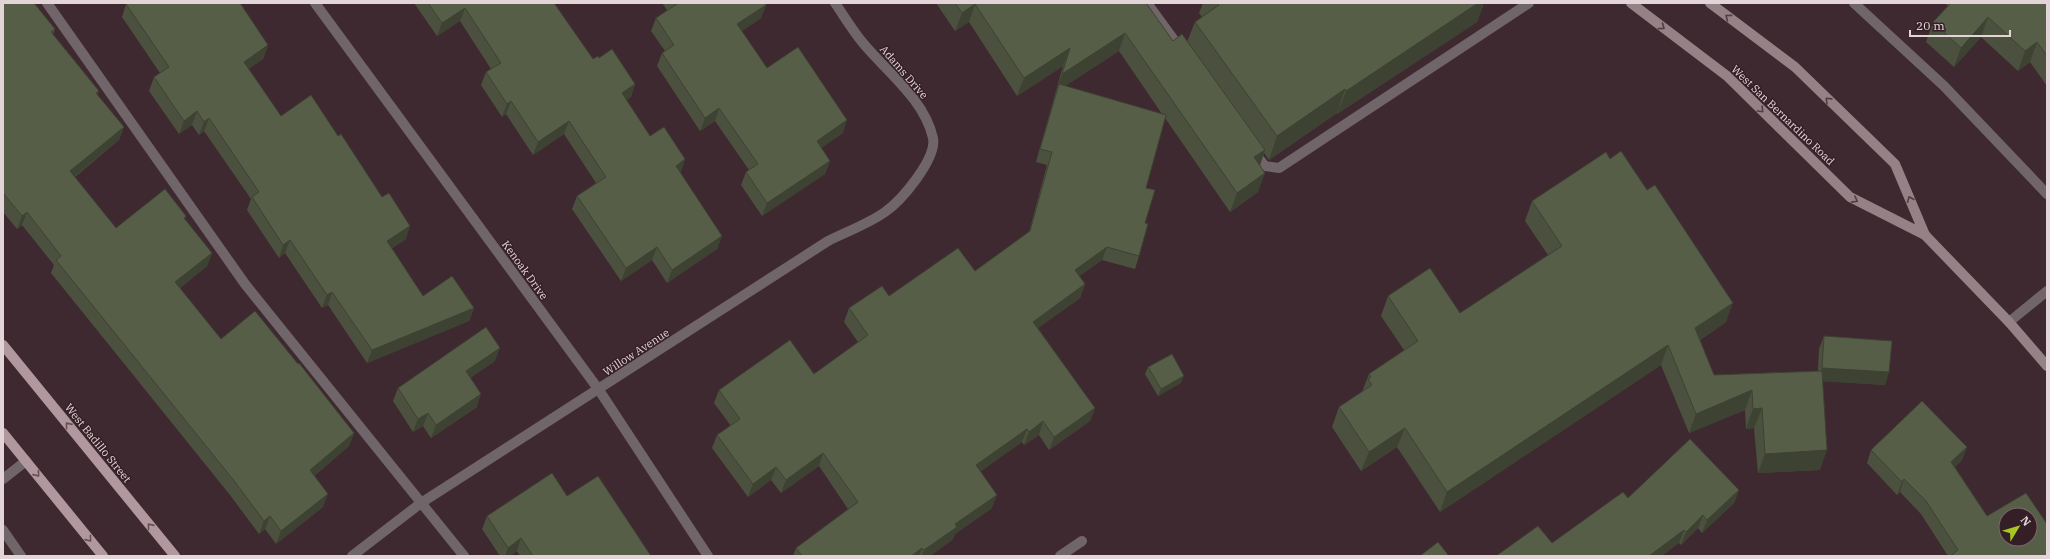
<svg xmlns="http://www.w3.org/2000/svg" width="2050" height="559" font-family="'IBM Plex Serif',serif">
	<style>
		.lines { fill: none; stroke-linecap: round; stroke-linejoin: round }
		.lane { stroke: #706568; stroke-width: 10 }
		.street { stroke: #706568; stroke-width: 10 }
		.secondary { stroke: #948287; stroke-width: 10 }
		.primary { stroke: #b0989e; stroke-width: 10 }
		.wall { fill: #4b513e; fill-rule: evenodd }
		.shaded-wall { fill: #3d4232 }
		.building { fill: #575e48; stroke: #3d4232; fill-rule: evenodd }
		.oneway { stroke: #523d43 }
		.oneway2 { stroke: #664f56 }
		.labels { text-anchor: middle; dominant-baseline: central; stroke-width: 3; stroke-linejoin: round; paint-order: stroke }
		.street-label { font-size: 11px; fill: #e3d4d8; stroke: #351f26 }
	</style>
	<rect width="100%" height="100%" fill="#3f2930"/>
	<g class="lines">
		<g class="lane">
			<path d="M47 3 245 284 464 556"/>
			<path d="M1147 3 1182 51"/>
			<path d="M1854 3 1944 86 2047 194"/>
			<path d="M1254 152 1265 166 1279 168 1529 3"/>
			<path d="M2009 322 2047 291"/>
			<path d="M3 479 26 461"/>
			<path d="M3 530 21 556"/>
		</g>
		<g class="street">
			<path d="M315 3 599 390 708 556"/>
			<path d="M352 556 421 503 828 241C846 232 868 224 885 212 901 201 937 159 933 138 924 99 887 72 863 43 853 31 844 16 835 3"/>
			<path d="M1060 556 1082 541"/>
		</g>
		<g class="secondary">
			<path d="M1631 3 1727 76 1850 197 1925 235 2009 322 2047 366"/>
			<path d="M1710 3 1795 67 1895 164 1925 235"/>
		</g>
		<g class="primary">
			<path d="M3 345 175 556"/>
			<path d="M3 433 103 556"/>
		</g>
	</g>
	<g class="wall">
		<path d="M3 3 55 29 53 34 99 91 97 95 124 127 119 140 75 177 116 228 186 216 185 220 212 253 207 266 180 288 221 339 354 433 349 446 314 476 323 507 276 544 265 529 259 534 230 495 51 273 54 265 22 225 17 229 3 212Z"/>
		<path d="M414 3H554L593 59 599 58 635 84 631 97 626 100 650 136 685 159 680 173 722 236 717 249 667 283 652 260 621 281 572 209 577 196 596 183 564 134 533 155 506 114 502 117 481 85 486 72 491 69 460 21 437 36Z"/>
		<path d="M662 3H765L766 5 761 18 742 31 767 68 843 133 821 148 830 161 825 174 762 216 741 185 746 172 749 170 715 121 700 131 657 66 662 53 665 51 651 31 656 18 667 10Z"/>
		<path d="M936 3H1146L1173 41 1187 42 1195 22 1202 17 1199 13 1203 3H1484L1477 22 1337 114V113L1269 160 1264 153 1260 165 1258 192 1230 212 1165 118 1146 188 1145 223 1139 256 1135 269 1102 260 1079 276 1085 284 1080 298 1038 328 1095 408 1090 421 1049 450 1039 435 1024 445 1022 442 981 471 992 508 955 534 952 540 930 556H793L796 548 848 509 819 466 781 493 771 480 748 497 712 448 717 435 731 426 714 403 719 390 814 374 858 342 844 322 849 308 975 271 1029 232 1047 165 1036 162 1063 66 1017 96 969 22 955 31ZM1119 51 1162 114 1065 86Z"/>
		<path d="M1945 3H2047V86L2030 62 2018 71 1981 37 1954 67 1926 42 1933 22 1948 6Z"/>
		<path d="M126 4 268 45 263 59 248 69 281 116 406 239 392 248 423 296 474 308 469 321 367 363 328 305 322 308 285 253 279 258 247 210 251 199 204 131 199 135 192 125 179 134 149 91 154 77 160 73 122 17Z"/>
		<path d="M1532 201 1726 322 1700 340 1714 375 1818 371 1819 349 1824 336 1889 372 1885 385 1823 381 1820 470 1758 473 1754 428 1746 429 1745 410 1689 433 1661 365 1440 512 1397 447 1361 471 1332 427 1339 407 1362 392 1369 374 1404 350 1381 316 1388 296 1460 313 1548 255 1525 221Z"/>
		<path d="M495 361 470 378 477 407 431 438 423 426 413 432 393 401 398 388Z"/>
		<path d="M1148 367 1181 383 1158 396 1145 374Z"/>
		<path d="M1967 447 1962 460 1955 467 1987 516 2047 556H1948L1921 514 1900 492 1897 495 1867 463 1871 450Z"/>
		<path d="M1739 490 1734 503 1702 533 1698 528 1681 545 1679 543H1552Z"/>
		<path d="M567 496 651 556H520L517 551 510 556H500L482 529 487 516Z"/>
	</g>
	<g class="shaded-wall">
		<path d="M1478 3H1484L1477 22 1337 114 1346 91Z"/>
		<path d="M975 4 969 22 955 31 962 13Z"/>
		<path d="M766 5 761 18 732 38 737 24Z"/>
		<path d="M465 8 460 21 437 36 442 23Z"/>
		<path d="M1988 17 1981 37 1954 67 1961 48Z"/>
		<path d="M1125 33 1119 51 1056 92 1059 84 1055 93 1062 74Z"/>
		<path d="M2037 42 2030 62 2018 71 2025 51Z"/>
		<path d="M268 45 263 59 239 75 244 62Z"/>
		<path d="M1070 48 1063 66 1017 96 1024 78Z"/>
		<path d="M635 84 631 97 617 106 622 93Z"/>
		<path d="M1345 89 1337 113 1269 160 1277 136Z"/>
		<path d="M511 101 506 114 502 117 507 104Z"/>
		<path d="M719 108 715 121 700 131 705 118Z"/>
		<path d="M197 111 192 125 179 134 184 121Z"/>
		<path d="M209 118 204 131 199 135 204 122Z"/>
		<path d="M847 120 843 133 812 154 817 141Z"/>
		<path d="M569 121 564 134 533 155 538 142Z"/>
		<path d="M124 127 119 140 65 184 70 171Z"/>
		<path d="M1265 150 1259 168 1254 157Z"/>
		<path d="M685 159 681 172 671 179 676 166Z"/>
		<path d="M830 161 825 174 762 216 767 203Z"/>
		<path d="M1265 173 1258 192 1230 212 1237 193Z"/>
		<path d="M27 212 22 225 17 229 22 216Z"/>
		<path d="M410 226 406 239 382 254 387 241Z"/>
		<path d="M722 236 717 249 667 283 672 270Z"/>
		<path d="M290 240 285 253 279 258 283 245Z"/>
		<path d="M657 247 652 260 621 281 626 268Z"/>
		<path d="M1107 247 1102 260 1070 283 1075 270Z"/>
		<path d="M212 253 207 266 171 295 175 282Z"/>
		<path d="M1085 284 1080 298 1028 335 1033 322Z"/>
		<path d="M332 292 328 305 322 308 327 295Z"/>
		<path d="M1733 303 1726 322 1688 347 1695 328Z"/>
		<path d="M474 308 469 321 367 363 372 350Z"/>
		<path d="M1668 345 1661 365 1440 512 1447 492Z"/>
		<path d="M500 348 495 361 461 384 466 371Z"/>
		<path d="M1822 368 1889 372 1885 385 1817 381Z"/>
		<path d="M1184 376 1181 383 1158 396 1161 389Z"/>
		<path d="M1752 390 1745 410 1689 433 1696 414Z"/>
		<path d="M481 394 477 407 431 438 436 425Z"/>
		<path d="M1095 408 1090 421 1049 450 1054 437Z"/>
		<path d="M1762 408 1754 428 1746 429 1753 409Z"/>
		<path d="M428 413 423 426 413 432 418 419Z"/>
		<path d="M1043 421 1039 435 1024 445 1029 432Z"/>
		<path d="M1405 428 1397 447 1361 471 1369 452Z"/>
		<path d="M1027 429 1022 442 971 478 976 465Z"/>
		<path d="M354 433 349 446 305 483 310 470Z"/>
		<path d="M1967 447 1962 460 1947 475 1951 462Z"/>
		<path d="M1827 450 1820 470 1758 473 1765 454Z"/>
		<path d="M823 453 819 466 781 493 786 480Z"/>
		<path d="M776 467 771 480 748 497 753 484Z"/>
		<path d="M1904 479 1900 492 1897 495 1902 482Z"/>
		<path d="M1739 490 1734 503 1702 533 1707 520Z"/>
		<path d="M328 494 323 507 276 544 281 531Z"/>
		<path d="M997 495 992 508 955 534 952 540 930 556H922L924 550 955 524Z"/>
		<path d="M1703 515 1698 528 1681 545 1686 532Z"/>
		<path d="M270 516 265 529 259 534 264 521Z"/>
		<path d="M1684 530 1679 543 1662 556H1649Z"/>
		<path d="M521 538 517 551 510 556H505L508 548Z"/>
		<path d="M922 548 919 556H911Z"/>
	</g>
	<g class="building">
		<path d="M3 3H34L55 29 51 32 99 91 96 93 124 127 70 171 116 228 165 189 186 216 184 218 212 253 175 282 221 339 255 311 298 364 299 363 354 433 310 470 328 494 281 531 270 516 264 521 235 482 56 260 61 256 27 212 22 216 3 193Z"/>
		<path d="M127 3H240L268 45 244 62 281 116 311 95 338 136 341 134 382 197 389 193 410 226 387 241 423 296 452 276 474 308 372 350 332 292 327 295 290 240 283 245 252 197 259 192 209 118 204 122 197 111 184 121 154 77 169 67 126 4Z"/>
		<path d="M428 3H554L593 59 598 56 599 58 612 49 635 84 622 93 650 136 664 127 685 159 676 166 722 236 672 270 657 247 626 268 577 196 606 177 569 121 538 142 511 101 507 104 486 72 501 63 465 8 442 23Z"/>
		<path d="M676 3H765L766 5 737 24 767 68 798 47 847 120 817 141 830 161 767 203 746 172 758 164 719 108 705 118 662 53 674 45 656 18 677 4Z"/>
		<path d="M955 3H1146L1173 41 1182 34 1265 150 1254 157 1265 173 1237 193 1125 33 1062 74 1070 48 1024 78 975 4 962 13Z"/>
		<path d="M1217 3H1478L1346 91 1345 89 1277 136 1195 22 1219 5Z"/>
		<path d="M1951 3H2047V56L2037 42 2025 51 1988 17 1961 48 1933 22Z"/>
		<path d="M1059 84 1166 115 1146 188 1155 190 1145 223 1148 224 1139 256 1107 247 1075 270 1085 284 1033 322 1095 408 1054 437 1043 421 1029 432 1027 429 976 465 997 495 955 524 957 527 924 550 922 548 911 556H802L796 548 858 502 823 453 786 480 776 467 753 484 717 435 740 419 719 390 790 340 814 374 868 335 849 308 882 286 889 296 958 248 975 271 1030 231 1052 152 1040 149Z"/>
		<path d="M1621 151 1647 190 1655 185 1733 303 1695 328 1714 375 1822 371 1827 450 1765 454 1762 408 1753 409 1752 390 1696 414 1668 345 1447 492 1405 428 1369 452 1339 407 1372 385 1368 379 1371 377 1369 374 1418 341 1388 296 1430 268 1460 313 1562 246 1532 201 1606 152 1610 159Z"/>
		<path d="M486 327 500 348 466 371 481 394 436 425 428 413 418 419 398 388Z"/>
		<path d="M1824 336 1892 341 1889 372 1822 368Z"/>
		<path d="M1172 354 1184 376 1161 389 1148 367Z"/>
		<path d="M1922 401 1967 447 1951 462 1987 516 2026 493 2047 524V556H1954L1953 554 1958 550 1926 501 1904 479 1902 482 1871 450ZM2006 515H2030V539H2006Z"/>
		<path d="M1690 439 1739 490 1707 520 1703 515 1686 532 1684 530 1649 556H1496L1538 526 1552 543 1623 492 1628 498Z"/>
		<path d="M552 473 567 496 598 476 651 556H548L547 555 546 556H533L521 538 508 548 487 516Z"/>
		<path d="M1438 542 1449 556H1420Z"/>
	</g>
	<defs><path id="oneway-chevron" d="M-2-3.5L2.5 0L-2 3.5" fill="none" stroke-width="1.6" stroke-linecap="round" stroke-linejoin="round"/></defs>
	<g class="oneway">
		<use href="#oneway-chevron" transform="translate(1728 17) rotate(-143)"/>
		<use href="#oneway-chevron" transform="translate(1662 27) rotate(37)"/>
		<use href="#oneway-chevron" transform="translate(1828 100) rotate(-136)"/>
		<use href="#oneway-chevron" transform="translate(1761 110) rotate(45)"/>
		<use href="#oneway-chevron" transform="translate(1910 199) rotate(-113)"/>
		<use href="#oneway-chevron" transform="translate(1855 200) rotate(28)"/>
	</g>
	<g class="oneway2">
		<use href="#oneway-chevron" transform="translate(68 425) rotate(-129)"/>
		<use href="#oneway-chevron" transform="translate(37 474) rotate(51)"/>
		<use href="#oneway-chevron" transform="translate(150 526) rotate(-129)"/>
		<use href="#oneway-chevron" transform="translate(89 539) rotate(51)"/>
	</g>
	<g class="labels">
		<g class="street-label">
			<text transform="translate(904 72) rotate(49)">Adams Drive</text>
			<text transform="translate(1783 115) rotate(44)">West San Bernardino Road</text>
			<text transform="translate(525 270) rotate(54)">Kenoak Drive</text>
			<text transform="translate(636 352) rotate(-33)">Willow Avenue</text>
			<text transform="translate(98 443) rotate(51)">West Badillo Street</text>
		</g>
	</g>
	<rect width="2050" height="559" fill="none" stroke="#e3d4d8" stroke-width="8"/>
	<g transform="translate(2018 527) rotate(52)"><circle r="19" fill="#351f26" stroke="#7b676d"/>
	<path d="M0-3L7 15L0 10L-7 15Z" fill="#a7c81f"/>
	<text y="-6" font-size="11" font-weight="bold" text-anchor="middle" fill="#e3d4d8">N</text>
	</g>
	<path d="M1910 30v6h100v-6" fill="none" stroke="#e3d4d8" stroke-width="2"/>
	<text x="1916" y="30" font-size="12" fill="#e3d4d8" stroke="#351f26" stroke-width="3" paint-order="stroke">20 m</text>
</svg>
